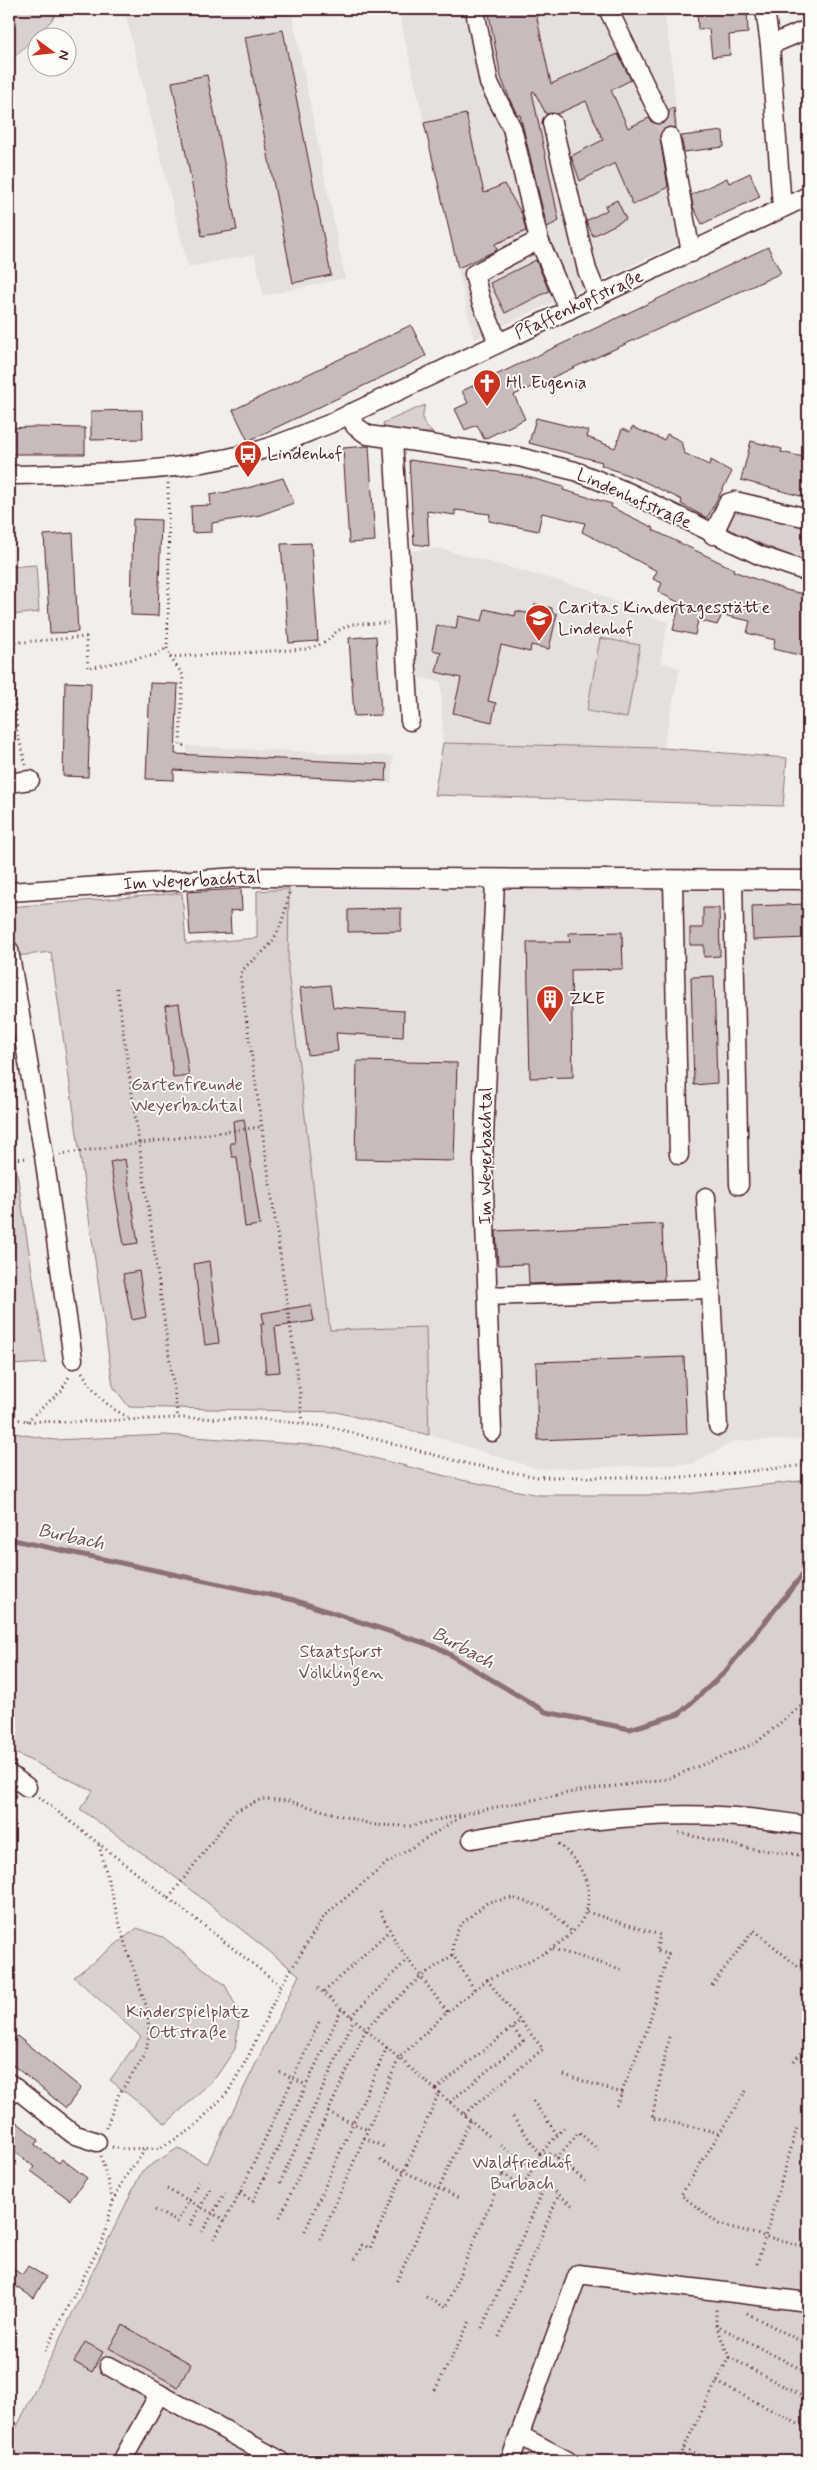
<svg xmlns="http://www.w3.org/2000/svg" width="817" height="2470" font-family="Mynerve,sans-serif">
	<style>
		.built { fill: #e5dfdd }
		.green { fill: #d9d0cf; stroke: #92787d }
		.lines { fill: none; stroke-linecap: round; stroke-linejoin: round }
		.stream { stroke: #8b6f75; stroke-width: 5 }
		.building { fill: #c8bbbb; stroke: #4a1f2b }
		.minor-tunnel { stroke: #d0c5c5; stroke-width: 18; stroke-dasharray: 18 9; stroke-linecap: butt }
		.minor-casing { stroke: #4a1f2b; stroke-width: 21 }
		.path { stroke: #4a1f2b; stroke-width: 3; stroke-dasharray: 1 4; stroke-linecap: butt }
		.minor { stroke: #fdfcf7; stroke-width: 18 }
		.labels { text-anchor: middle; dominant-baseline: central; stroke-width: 4; stroke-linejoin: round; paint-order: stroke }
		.street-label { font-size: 18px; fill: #4a1f2b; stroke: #fdfcf7 }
		.poi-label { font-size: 18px; fill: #4a1f2b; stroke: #fdfcf7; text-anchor: start }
		.park-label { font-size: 18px; fill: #6e4b54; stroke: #fdfcf7 }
		.water-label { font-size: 19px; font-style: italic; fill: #704e56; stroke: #fdfcf7 }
	</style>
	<rect width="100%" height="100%" fill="#f2efeb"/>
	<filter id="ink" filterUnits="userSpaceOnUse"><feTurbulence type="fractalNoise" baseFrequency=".02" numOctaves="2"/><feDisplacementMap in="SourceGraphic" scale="10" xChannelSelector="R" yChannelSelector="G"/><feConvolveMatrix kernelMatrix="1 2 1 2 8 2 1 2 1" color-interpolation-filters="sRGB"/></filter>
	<g filter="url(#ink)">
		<g class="built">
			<path d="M124 9H291L345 278 263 296 255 254 188 267Z"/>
			<path d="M398 9H664L673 75 678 136 693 237 474 339Z"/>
			<path d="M438 548 588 589 644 615 668 622 660 662 680 668 663 748 443 743 441 682 416 677 411 551Z"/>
			<path d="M187 746 393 756 391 783 186 773Z"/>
			<path d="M289 889 808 891V1439L735 1441 692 1464 539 1469 429 1435 426 1327 330 1330 288 971Z"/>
		</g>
		<g class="green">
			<path d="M9 9H59L52 20 9 62Z"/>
			<path d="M425 405C421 419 422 424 433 433L384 432 383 423Z"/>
			<path d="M736 509 808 526V563L725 529 729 515Z"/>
			<path d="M36 565 39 612 12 615 9 567Z"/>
			<path d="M600 638 640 645 627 718 587 711Z"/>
			<path d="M443 743 663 748 787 758 783 806 434 795Z"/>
			<path d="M289 889 288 971 330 1330 426 1327 429 1435 336 1412 129 1407 113 1386 51 952 9 957V907L182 893 186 944 257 938V891Z"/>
			<path d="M9 1121 46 1363 9 1365Z"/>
			<path d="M9 1432 54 1440 164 1435 325 1446 462 1480 539 1495H678L808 1480V2461H9V2443L142 2171 178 2148 207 2164 299 1975 170 1873 80 1809 93 1791 9 1750Z"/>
			<path d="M137 1928 163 1937 225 1985 240 2014 235 2049 216 2077 166 2124 110 2080 141 2037 74 1977Z"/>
		</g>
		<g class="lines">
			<path class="stream" d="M9 1539 294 1600 437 1647 546 1712 630 1729 679 1714 725 1672 808 1568"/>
		</g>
		<g class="building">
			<path d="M488 9H535L551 84 618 54 631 80 611 90 628 128 649 118 653 123 663 124 668 120 669 110 674 108 676 129 669 127 664 129 660 138 668 187 633 205 615 163 580 181 571 156 603 140 586 101 557 114H546L534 91 532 92 559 221 547 227 520 115H517L510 100 501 77Z"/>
			<path d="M697 9H747L748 33 729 35 730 55 712 57 709 29 698 30Z"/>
			<path d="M283 30 331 275 293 283 245 37Z"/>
			<path d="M207 75 237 230 202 236 172 82Z"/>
			<path d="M466 114 484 193 504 184 522 214 526 231 495 244 497 250 458 268 424 123Z"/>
			<path d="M723 131 724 147 684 152 681 136Z"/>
			<path d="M750 173 760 197 702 224 693 207 691 195 727 178 729 183Z"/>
			<path d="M617 200 626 219 593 236 586 221 607 210 605 206Z"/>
			<path d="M768 247 781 273 514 395 525 419 484 439 477 425 465 430 455 409 468 403 462 391Z"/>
			<path d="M536 260 549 291 505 313 490 283Z"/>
			<path d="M411 325 426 356 248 441 233 410Z"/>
			<path d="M142 410 143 439 91 440V411Z"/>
			<path d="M536 418 589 431 587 437 615 448 622 429 630 432 632 427 664 440 667 434 681 441 684 453 709 465 711 460 732 472 707 518 681 504 682 500 643 481 601 465 602 462 529 443Z"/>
			<path d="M33 427 85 428V454H9V428Z"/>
			<path d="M751 441 782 449 781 452 808 458V498L741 480Z"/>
			<path d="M369 446 375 541 349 543 343 448Z"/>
			<path d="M409 460 520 475 564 487 563 490 612 504 611 507 654 528 653 530 734 569 733 571 786 590 808 595V657L773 649 775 640 747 633 750 621 722 615 717 625 698 620 695 635 673 630 680 603 658 592 662 583 653 579 657 571 582 532 585 523 542 513 538 531 489 521 490 514 455 510V515L427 511 429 546 414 544Z"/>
			<path d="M283 478 294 503 260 515 212 523V532L192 533 191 506 211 505 210 495 244 489Z"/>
			<path d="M133 519 161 520 158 616 131 615Z"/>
			<path d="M73 533 78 632 50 633 44 535Z"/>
			<path d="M311 543 318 641 289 643 281 544Z"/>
			<path d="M535 604 552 608V612L557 614 549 649 531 645 530 652 501 645 488 701 496 703 492 722 453 713 461 678 436 672 441 652 432 650 437 625 456 629 458 616 482 621 485 609 515 616 516 611 532 614Z"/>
			<path d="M376 636 381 715 354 716 349 638Z"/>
			<path d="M65 682 91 683 88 777 63 776Z"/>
			<path d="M150 683 178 684 175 754 387 764 386 781 174 770V780L146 779Z"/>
			<path d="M241 889 242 910 230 911 231 933 190 935 187 892Z"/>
			<path d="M808 904V938L753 940 752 906Z"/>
			<path d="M401 908V931L348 932V910Z"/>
			<path d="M703 908H719L720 956 704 957V945H690V928H703Z"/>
			<path d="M622 932 623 969 571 970 573 1077 530 1078 527 942H570L569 933Z"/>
			<path d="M714 976 717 1083 694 1085 691 977Z"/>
			<path d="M330 985 333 1007 404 1011 403 1037 336 1033 338 1051 308 1055 300 988Z"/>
			<path d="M179 1004 189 1076 173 1078 165 1006Z"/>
			<path d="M357 1061 457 1063 454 1161 355 1159Z"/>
			<path d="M244 1119 260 1225 245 1227 237 1157H232L230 1143H235L233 1121Z"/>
			<path d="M125 1159 138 1243 124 1245 110 1162Z"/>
			<path d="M662 1224 664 1280 529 1284 528 1264 498 1265 496 1231Z"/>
			<path d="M209 1261 219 1343 205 1345 194 1264Z"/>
			<path d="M139 1271 146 1317 132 1320 123 1274Z"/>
			<path d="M311 1305 314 1321 275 1327 280 1372 266 1373 261 1324H264L262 1313Z"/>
			<path d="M684 1357 687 1434 538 1440 536 1362Z"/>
			<path d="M17 2036 81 2088 66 2108 9 2062V2046Z"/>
			<path d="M9 2116 39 2140 35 2145 59 2163 62 2159 87 2178 70 2200 31 2171 34 2167 9 2147Z"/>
			<path d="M9 2266 22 2275 28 2266 46 2277 34 2298 9 2282Z"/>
			<path d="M123 2325 191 2364 178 2387 109 2348Z"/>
			<path d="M85 2342 103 2352 92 2372 74 2362Z"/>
		</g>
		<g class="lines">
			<path class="minor-tunnel" d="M659 114 670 137"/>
			<g class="minor-casing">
				<g id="minor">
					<path d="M608 9 659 114"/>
					<path d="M765 9 770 45 782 208"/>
					<path d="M476 16 489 83 512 128 539 240 569 310"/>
					<path d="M770 45 808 29"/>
					<path d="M552 123 587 270 598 297"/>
					<path d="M670 137 691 253"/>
					<path d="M498 343 481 301 474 274 539 240"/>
					<path d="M350 413 355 426 368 435 519 457 575 471 628 492 761 556 808 572"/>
					<path d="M393 440 410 721"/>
					<path d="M9 475C94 473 170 474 254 452 280 445 305 433 329 424L808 196"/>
					<path d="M713 535 728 503 735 501 808 518"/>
					<path d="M9 783 30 780"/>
					<path d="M673 881 679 1155"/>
					<path d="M733 881 739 1185"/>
					<path d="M9 892 238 877 808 880"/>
					<path d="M9 950 44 1156 73 1359"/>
					<path d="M706 1197 718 1426"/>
					<path d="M488 1296 710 1289"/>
					<path d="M492 1432 483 1161 495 880"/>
					<path d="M9 1774 27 1787"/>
					<path d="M472 1839C586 1818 693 1805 808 1826"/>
					<path d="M9 2083 73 2134 97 2142"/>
					<path d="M109 2366 281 2461"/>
					<path d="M519 2435 568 2461"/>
					<path d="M122 2461 159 2394"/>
					<path d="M510 2461 578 2274 808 2302"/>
				</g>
			</g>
			<g class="path">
				<path d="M168 483 169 586 167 648 170 657 183 675 180 745 187 746"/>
				<path d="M170 657 306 649 319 645 329 639 337 631 352 624 388 623"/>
				<path d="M26 765 17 731 9 643 86 637 88 668 155 655 167 648"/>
				<path d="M289 893C285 913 280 935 265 950 256 959 247 963 240 974L300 1394 302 1424"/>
				<path d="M117 988 178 1418"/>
				<path d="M60 1154 260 1127"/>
				<path d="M9 1159 29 1158"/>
				<path d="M82 1372C97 1396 106 1407 132 1419"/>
				<path d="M9 1418 27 1421 67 1422 178 1418 260 1419 331 1427 468 1464 538 1477H695L808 1465"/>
				<path d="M27 1421 61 1391 70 1375"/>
				<path d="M39 1797 281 1986"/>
				<path d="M679 1833 747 1848 808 1856"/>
				<path d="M99 1845 125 1944 147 2008 149 2030 146 2054 119 2094 106 2128"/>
				<path d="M169 1898 235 1811 262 1799 289 1801 374 1825 410 1826 464 1814"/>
				<path d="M380 1911 397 1944 447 2012"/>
				<path d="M587 1912 660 1935 656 1951 668 1954 648 2027 615 2109"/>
				<path d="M553 1949 624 1970"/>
				<path d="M487 1980C524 1962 600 1938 587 1885 582 1866 571 1854 556 1842"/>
				<path d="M712 1985 754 1930 808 1975"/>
				<path d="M318 1988 489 2136"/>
				<path d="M474 1989 453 1955V1942L460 1925 488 1902 513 1898 547 1908 573 1933"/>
				<path d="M324 1992 389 1931"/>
				<path d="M351 2016 408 1959"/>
				<path d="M669 2037 652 2118 720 2133"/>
				<path d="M794 2061 808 2045"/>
				<path d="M280 2072 306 2085"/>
				<path d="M564 2075 622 2093"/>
				<path d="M436 2089 520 2021"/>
				<path d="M746 2091 681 2195 719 2224 808 2248"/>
				<path d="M533 2101 557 2134"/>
				<path d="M450 2102 523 2041 512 2027"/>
				<path d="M328 2112 368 2130"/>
				<path d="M513 2117 540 2154H553L585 2181"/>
				<path d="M364 2138 385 2147"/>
				<path d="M501 2145 532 2169"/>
				<path d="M112 2147 122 2149 160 2148 191 2130 228 2092 248 2057 281 1986 324 1916 387 1863 467 1813 573 1792 667 1779 756 1743 808 1700"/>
				<path d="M101 2156 113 2202"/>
				<path d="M514 2157 503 2174 541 2195"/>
				<path d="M557 2158 579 2132 598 2150"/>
				<path d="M380 2160 461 2199"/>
				<path d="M526 2181 540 2154 565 2127"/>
				<path d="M280 2183 354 2019"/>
				<path d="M167 2189 225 2220"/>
				<path d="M240 2193 253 2201 342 2008"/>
				<path d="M155 2210 177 2222 200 2180"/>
				<path d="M280 2217 366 2029 420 1977 453 1955"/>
				<path d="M190 2225 212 2186"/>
				<path d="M305 2231 387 2047"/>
				<path d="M202 2232 225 2193"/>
				<path d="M214 2239 240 2193 320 2020"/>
				<path d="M320 2239 399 2058 447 2012 487 1980 543 2049 464 2114"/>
				<path d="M355 2259 362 2245 370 2248 439 2093"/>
				<path d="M757 2264 797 2128"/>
				<path d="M397 2281 470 2120"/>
				<path d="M426 2297 445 2308 503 2174"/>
				<path d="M747 2313 808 2345"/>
				<path d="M716 2325 808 2373"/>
				<path d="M482 2328 546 2184 574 2207"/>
				<path d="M499 2337 559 2194"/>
				<path d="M9 2341 16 2331"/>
				<path d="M45 2351 103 2240 113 2202 123 2180 145 2150"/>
				<path d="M729 2357 808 2399"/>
				<path d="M717 2382 808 2429"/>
				<path d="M435 2390 470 2321"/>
				<path d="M684 2448 710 2461"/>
				<path d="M677 2461 729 2357 716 2325V2306"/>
			</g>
			<use href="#minor" class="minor"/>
		</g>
	</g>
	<defs>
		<g id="church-pin" transform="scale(1.4375)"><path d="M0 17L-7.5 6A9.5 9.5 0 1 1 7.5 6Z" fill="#c8321e" stroke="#fdfcf7"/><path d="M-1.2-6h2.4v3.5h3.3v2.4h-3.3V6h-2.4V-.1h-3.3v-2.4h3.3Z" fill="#fff"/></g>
		<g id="bus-pin" transform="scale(1.4375)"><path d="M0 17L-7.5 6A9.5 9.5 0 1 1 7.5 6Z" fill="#c8321e" stroke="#fdfcf7"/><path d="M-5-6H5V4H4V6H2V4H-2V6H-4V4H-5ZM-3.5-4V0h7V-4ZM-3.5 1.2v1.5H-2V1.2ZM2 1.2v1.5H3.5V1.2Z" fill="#fff"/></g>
		<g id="school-pin" transform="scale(1.4375)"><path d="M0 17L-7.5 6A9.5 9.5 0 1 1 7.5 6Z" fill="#c8321e" stroke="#fdfcf7"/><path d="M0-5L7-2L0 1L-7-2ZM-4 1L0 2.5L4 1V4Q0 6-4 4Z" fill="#fff"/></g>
		<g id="building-pin" transform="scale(1.4375)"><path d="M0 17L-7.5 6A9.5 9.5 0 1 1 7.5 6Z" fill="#c8321e" stroke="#fdfcf7"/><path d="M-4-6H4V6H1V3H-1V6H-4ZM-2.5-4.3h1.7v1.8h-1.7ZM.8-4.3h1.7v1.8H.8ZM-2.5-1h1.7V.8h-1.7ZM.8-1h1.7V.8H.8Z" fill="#fff"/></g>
	</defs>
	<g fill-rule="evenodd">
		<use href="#church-pin" x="487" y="383"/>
		<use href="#bus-pin" x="248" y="454"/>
		<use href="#school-pin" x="539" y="618"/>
		<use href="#building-pin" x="550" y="999"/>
	</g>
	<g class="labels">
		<g class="street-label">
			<text transform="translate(579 305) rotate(-25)">Pfaffenkopfstraße</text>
			<text transform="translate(634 499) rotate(24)">Lindenhofstraße</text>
			<text transform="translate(192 881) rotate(-3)">Im Weyerbachtal</text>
			<text transform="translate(486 1156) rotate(-90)">Im Weyerbachtal</text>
		</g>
		<g class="poi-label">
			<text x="506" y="383">Hl. Eugenia</text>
			<text x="267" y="454">Lindenhof</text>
			<text x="558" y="608">Caritas Kindertagesstätte<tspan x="558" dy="21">Lindenhof</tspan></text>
			<text x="569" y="999">ZKE</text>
		</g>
		<g class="park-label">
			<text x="187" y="1085">Gartenfreunde<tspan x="187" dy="21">Weyerbachtal</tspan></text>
			<text x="341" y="1652">Staatsforst<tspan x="341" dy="21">Völklingen</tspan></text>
			<text x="188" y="2012">Kinderspielplatz<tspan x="188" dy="21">Ottstraße</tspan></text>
			<text x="522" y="2163">Waldfriedhof<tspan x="522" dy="21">Burbach</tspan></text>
		</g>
		<g class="water-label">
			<text transform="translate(71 1537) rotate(12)">Burbach</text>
			<text transform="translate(463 1648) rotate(28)">Burbach</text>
		</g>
	</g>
	<rect width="817" height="2470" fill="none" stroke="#fdfcf7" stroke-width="30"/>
	<rect x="15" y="15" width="787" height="2440" fill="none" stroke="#4a1f2b" stroke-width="2" filter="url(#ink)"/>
	<g transform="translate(52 52) rotate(105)"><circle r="24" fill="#fdfcf7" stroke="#b5a4a5"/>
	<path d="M0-4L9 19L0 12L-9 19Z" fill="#c8321e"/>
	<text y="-8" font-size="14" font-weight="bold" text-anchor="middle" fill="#4a1f2b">N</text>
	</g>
</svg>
